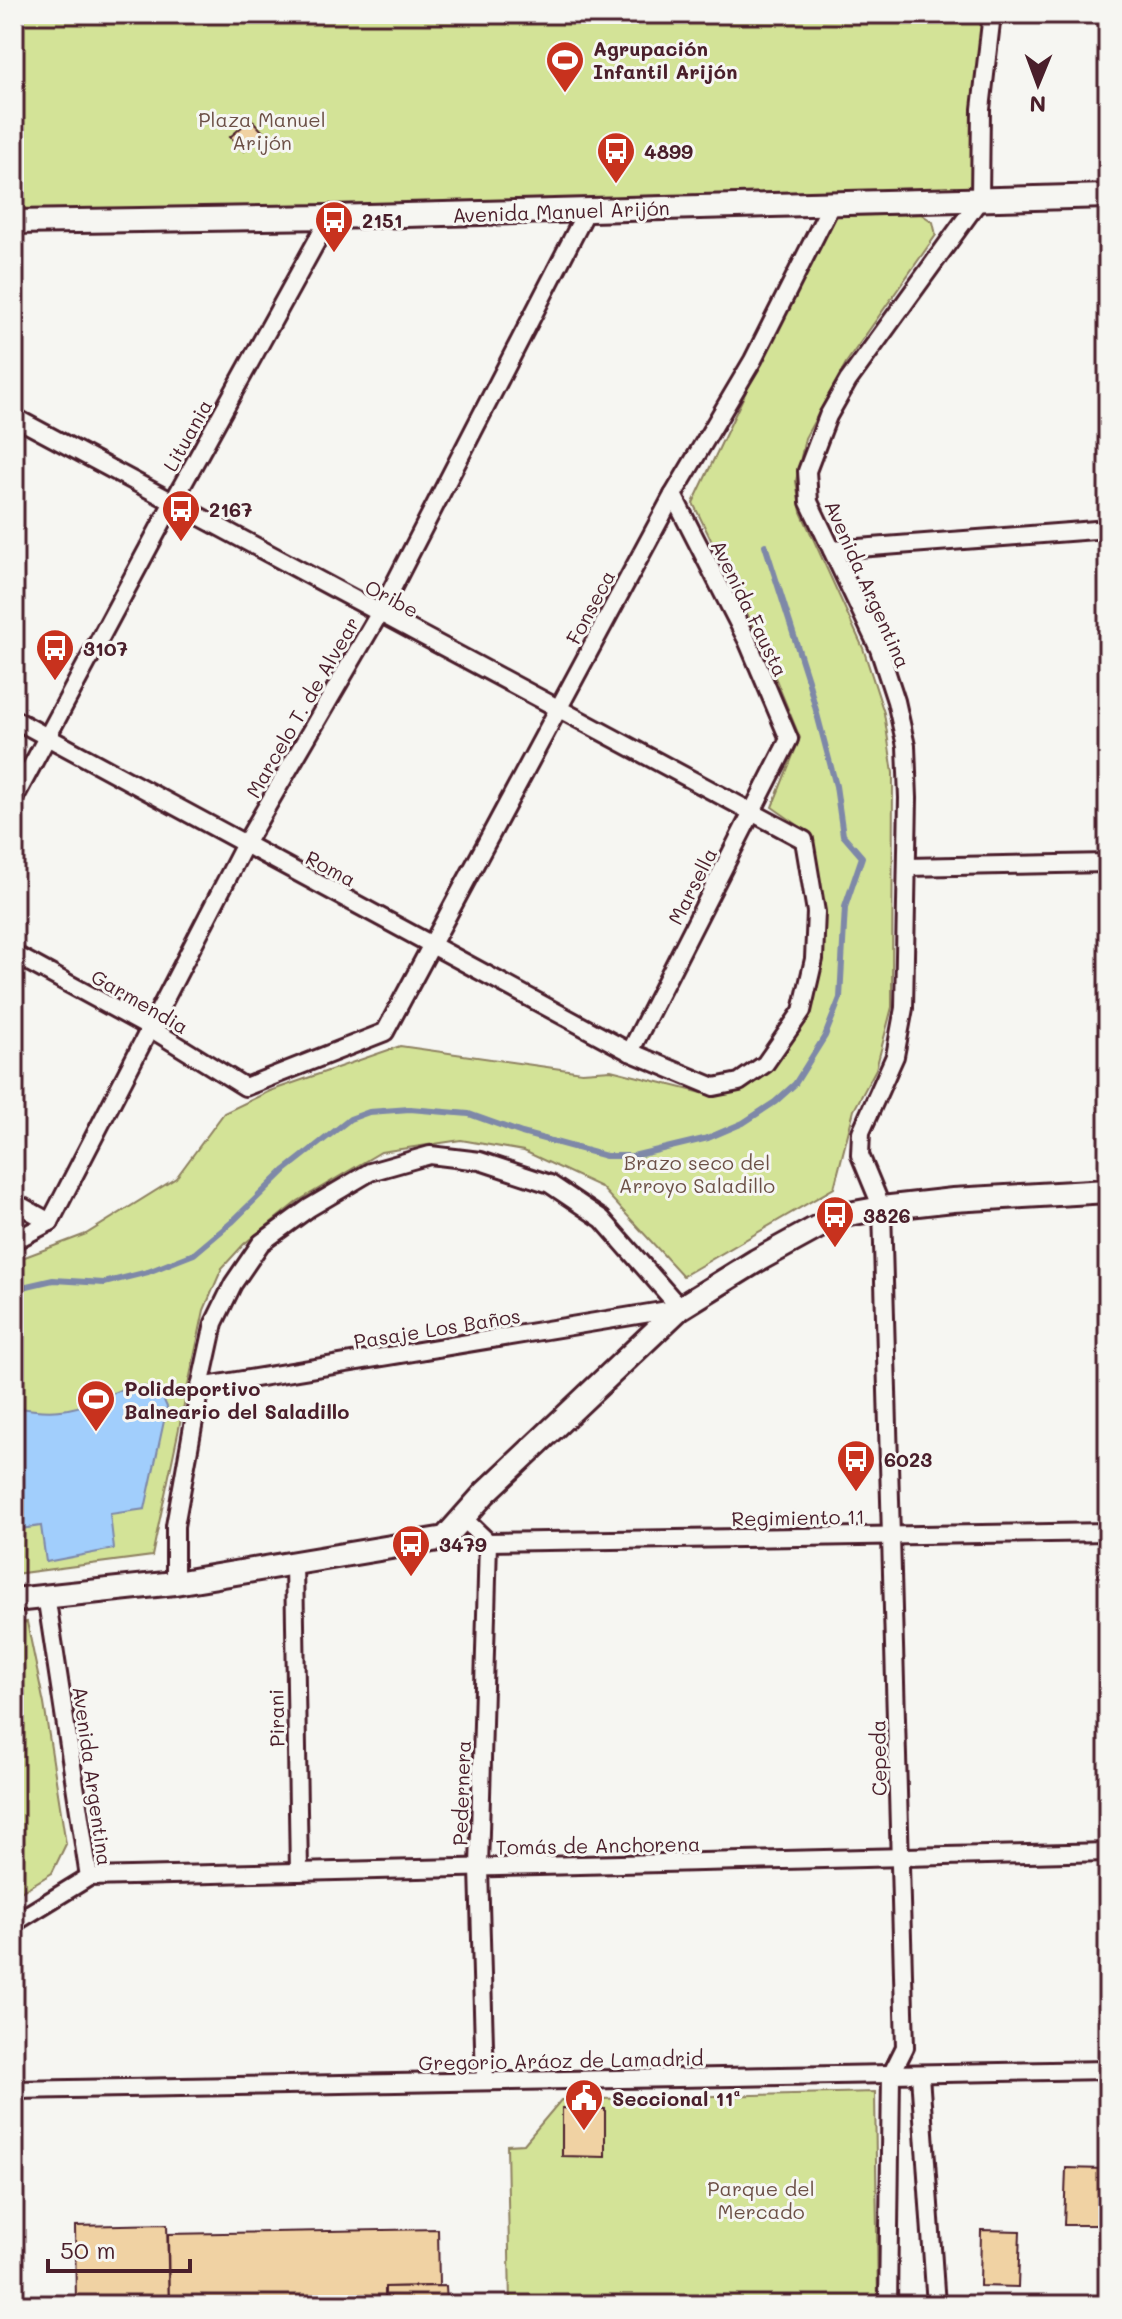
<svg xmlns="http://www.w3.org/2000/svg" width="1122" height="2319" font-family="Mali,sans-serif">
	<style>
		.green { fill: #d3e397; stroke: #8e8161; stroke-width: 2 }
		.water { fill: #a1cefc; stroke: #7e88a8; stroke-width: 2 }
		.lines { fill: none; stroke-linecap: round; stroke-linejoin: round }
		.stream { stroke: #7e88a8; stroke-width: 6 }
		.building { fill: #f0d2a3; stroke: #4a1f2b; stroke-width: 2 }
		.street-casing { stroke: #4a1f2b; stroke-width: 22 }
		.secondary-casing { stroke: #4a1f2b; stroke-width: 28 }
		.street { stroke: #f6f6f2; stroke-width: 16 }
		.secondary { stroke: #f6f6f2; stroke-width: 22 }
		.labels { text-anchor: middle; dominant-baseline: central; stroke-width: 6; stroke-linejoin: round; paint-order: stroke }
		.poi-label { font-size: 20px; font-weight: bold; fill: #4a1f2b; stroke: #f6f6f2; text-anchor: start }
		.park-label { font-size: 20px; fill: #6c5046; stroke: #f6f6f2 }
		.street-label { font-size: 20px; fill: #4a1f2b; stroke: #f6f6f2 }
	</style>
	<rect width="100%" height="100%" fill="#f6f6f2"/>
	<filter id="ink" filterUnits="userSpaceOnUse"><feTurbulence type="fractalNoise" baseFrequency=".0125" numOctaves="2"/><feDisplacementMap in="SourceGraphic" scale="16" xChannelSelector="R" yChannelSelector="G"/><feConvolveMatrix kernelMatrix="1 2 1 2 8 2 1 2 1" color-interpolation-filters="sRGB"/></filter>
	<g filter="url(#ink)">
		<g class="green">
			<path d="M14 14H992L980 199 14 222Z"/>
			<path d="M921 214 933 222 936 235 846 363 805 438 796 481 801 512 863 648 884 713 893 773 892 1007 876 1069 854 1110 834 1188 683 1276 601 1187 524 1151 461 1140 381 1152 298 1201 244 1244 222 1268 204 1310 152 1556 14 1574V1261L86 1234 176 1178 224 1113 270 1091 400 1046 582 1072 611 1070 702 1093 738 1090 770 1069 811 1014 822 957 821 912 812 835 772 807 800 738 758 636 693 503 760 362 833 216Z"/>
			<path d="M27 1622 44 1704 66 1844 52 1873 14 1896V1624Z"/>
			<path d="M875 2092 878 2305H510L507 2145 524 2144 561 2100Z"/>
			<path d="M1108 2301V2305L955 2304Z"/>
		</g>
		<path class="water" d="M130 1386C151 1386 158 1385 167 1407L145 1509 110 1514 114 1549 46 1562 41 1526 14 1530V1407C69 1417 81 1406 130 1386Z"/>
		<g class="lines">
			<path class="stream" d="M14 1289 53 1280 104 1283 148 1272 194 1254 232 1222 285 1170 350 1119 369 1112 410 1109 469 1114 522 1133 606 1156H633L708 1138 743 1123 775 1102 795 1084 825 1036 840 998 845 907 862 857 843 835 836 786 808 680 765 545"/>
		</g>
		<g class="building">
			<path d="M251 119 264 133 244 151 230 137Z"/>
			<path d="M562 2108 605 2109V2157L562 2156Z"/>
			<path d="M1066 2168 1104 2169 1103 2225H1064Z"/>
			<path d="M167 2224 169 2305H76L75 2226Z"/>
			<path d="M438 2229 439 2286 385 2287V2305H169L168 2234Z"/>
			<path d="M981 2230 1020 2231 1018 2287 980 2286Z"/>
			<path d="M446 2286 447 2305H385V2287Z"/>
		</g>
		<g class="lines">
			<g class="street-casing">
				<g id="street">
					<path d="M14 417 804 840 816 912 814 959 802 1011 765 1064 739 1082 714 1087 630 1052 14 719"/>
					<path d="M832 550 1108 529"/>
					<path d="M14 799 173 502 330 217"/>
					<path d="M907 867 1108 863"/>
					<path d="M14 954 150 1028 245 1087 385 1032 673 495 753 360 832 203"/>
					<path d="M630 1052 789 739 747 640 673 495"/>
					<path d="M14 1202 50 1222"/>
					<path d="M50 1222 245 844 379 614 587 210"/>
					<path d="M14 1241 50 1222"/>
					<path d="M200 1387 680 1308"/>
					<path d="M463 1518 488 1542 479 1868 485 2081"/>
					<path d="M488 1542 1108 1532"/>
					<path d="M294 1563 299 1872"/>
					<path d="M175 1583V1526L200 1387 214 1323 233 1284 261 1243 309 1208 370 1172 430 1155 480 1161 550 1184 602 1219 680 1308"/>
					<path d="M46 1595 89 1877"/>
					<path d="M14 1923 89 1877 1108 1852"/>
					<path d="M920 2075 936 2305"/>
					<path d="M14 2090 1108 2070"/>
					<path d="M888 2305 891 2075 905 2047 882 1208 860 1155 861 1132 895 1056 904 1008 908 798 906 746 896 701 879 649 809 502 807 471 828 416 848 381 980 199 981 109 992 14"/>
				</g>
			</g>
			<g class="secondary-casing">
				<g id="secondary">
					<path d="M14 222 330 217 1108 196"/>
					<path d="M14 1600 175 1583 445 1538 485 1493 680 1308 756 1261 838 1216 882 1208 953 1200 1108 1191"/>
				</g>
			</g>
			<use href="#street" class="street"/>
			<use href="#secondary" class="secondary"/>
		</g>
	</g>
	<defs>
		<g id="stadium-pin" transform="scale(2)"><path d="M0 17L-7.5 6A9.5 9.5 0 1 1 7.5 6Z" fill="#c8321e" stroke="#f6f6f2"/><path d="M0-5a6.5 5 0 1 0 0 10a6.5 5 0 1 0 0-10ZM-3.5-1.8h7v3.6h-7Z" fill="#fff"/></g>
		<g id="bus-pin" transform="scale(2)"><path d="M0 17L-7.5 6A9.5 9.5 0 1 1 7.5 6Z" fill="#c8321e" stroke="#f6f6f2"/><path d="M-5-6H5V4H4V6H2V4H-2V6H-4V4H-5ZM-3.5-4V0h7V-4ZM-3.5 1.2v1.5H-2V1.2ZM2 1.2v1.5H3.5V1.2Z" fill="#fff"/></g>
		<g id="civic-pin" transform="scale(2)"><path d="M0 17L-7.5 6A9.5 9.5 0 1 1 7.5 6Z" fill="#c8321e" stroke="#f6f6f2"/><path d="M-.6-6.5H3V-4.5H.6V-3L4-1V1h2V6H-6V1h2V-1L-.6-3ZM-1.2 2.5V6h2.4V2.5Z" fill="#fff"/></g>
	</defs>
	<g fill-rule="evenodd">
		<use href="#stadium-pin" x="565" y="60"/>
		<use href="#bus-pin" x="616" y="151"/>
		<use href="#bus-pin" x="334" y="220"/>
		<use href="#bus-pin" x="181" y="509"/>
		<use href="#bus-pin" x="55" y="648"/>
		<use href="#bus-pin" x="835" y="1215"/>
		<use href="#stadium-pin" x="96" y="1399"/>
		<use href="#bus-pin" x="856" y="1459"/>
		<use href="#bus-pin" x="411" y="1544"/>
		<use href="#civic-pin" x="584" y="2098"/>
	</g>
	<g class="labels">
		<g class="poi-label">
			<text x="593" y="48">Agrupación<tspan x="593" dy="23">Infantil Arijón</tspan></text>
			<text x="644" y="151">4899</text>
			<text x="362" y="220">2151</text>
			<text x="209" y="509">2167</text>
			<text x="83" y="648">3107</text>
			<text x="863" y="1215">3826</text>
			<text x="124" y="1388">Polideportivo<tspan x="124" dy="23">Balneario del Saladillo</tspan></text>
			<text x="884" y="1459">6023</text>
			<text x="439" y="1544">3479</text>
			<text x="612" y="2098">Seccional 11ª</text>
		</g>
		<g class="park-label">
			<text x="262" y="119">Plaza Manuel<tspan x="262" dy="23">Arijón</tspan></text>
			<text x="697" y="1162">Brazo seco del<tspan x="697" dy="23">Arroyo Saladillo</tspan></text>
			<text x="761" y="2188">Parque del<tspan x="761" dy="23">Mercado</tspan></text>
		</g>
		<g class="street-label">
			<text transform="translate(561 211) rotate(-2)">Avenida Manuel Arijón</text>
			<text transform="translate(187 435) rotate(-61)">Lituania</text>
			<text transform="translate(868 584) rotate(66)">Avenida Argentina</text>
			<text transform="translate(392 598) rotate(28)">Oribe</text>
			<text transform="translate(590 607) rotate(-62)">Fonseca</text>
			<text transform="translate(750 608) rotate(64)">Avenida Fausta</text>
			<text transform="translate(302 707) rotate(-60)">Marcelo T. de Alvear</text>
			<text transform="translate(331 868) rotate(28)">Roma</text>
			<text transform="translate(692 886) rotate(-63)">Marsella</text>
			<text transform="translate(140 1001) rotate(30)">Garmendia</text>
			<text transform="translate(437 1328) rotate(-9)">Pasaje Los Baños</text>
			<text transform="translate(798 1517) rotate(-1)">Regimiento 11</text>
			<text transform="translate(276 1718) rotate(-91)">Pirani</text>
			<text transform="translate(878 1758) rotate(-91)">Cepeda</text>
			<text transform="translate(93 1776) rotate(82)">Avenida Argentina</text>
			<text transform="translate(461 1793) rotate(-88)">Pedernera</text>
			<text transform="translate(598 1845) rotate(-1)">Tomás de Anchorena</text>
			<text transform="translate(561 2060) rotate(-1)">Gregorio Aráoz de Lamadrid</text>
		</g>
	</g>
	<rect width="1122" height="2319" fill="none" stroke="#f6f6f2" stroke-width="48"/>
	<rect x="24" y="24" width="1074" height="2271" fill="none" stroke="#4a1f2b" stroke-width="3" filter="url(#ink)"/>
	<g transform="translate(1038 84) rotate(181)" stroke="#f6f6f2" stroke-width="6" paint-order="stroke">
	<path d="M0-6L14 30L0 20L-14 30Z" fill="#4a1f2b"/>
	<text y="-12" font-size="22" font-weight="bold" text-anchor="middle" fill="#4a1f2b">N</text>
	</g>
	<path d="M48 2259v12h142v-12" fill="none" stroke="#4a1f2b" stroke-width="4"/>
	<text x="60" y="2259" font-size="24" fill="#4a1f2b" stroke="#f6f6f2" stroke-width="6" paint-order="stroke">50 m</text>
</svg>
